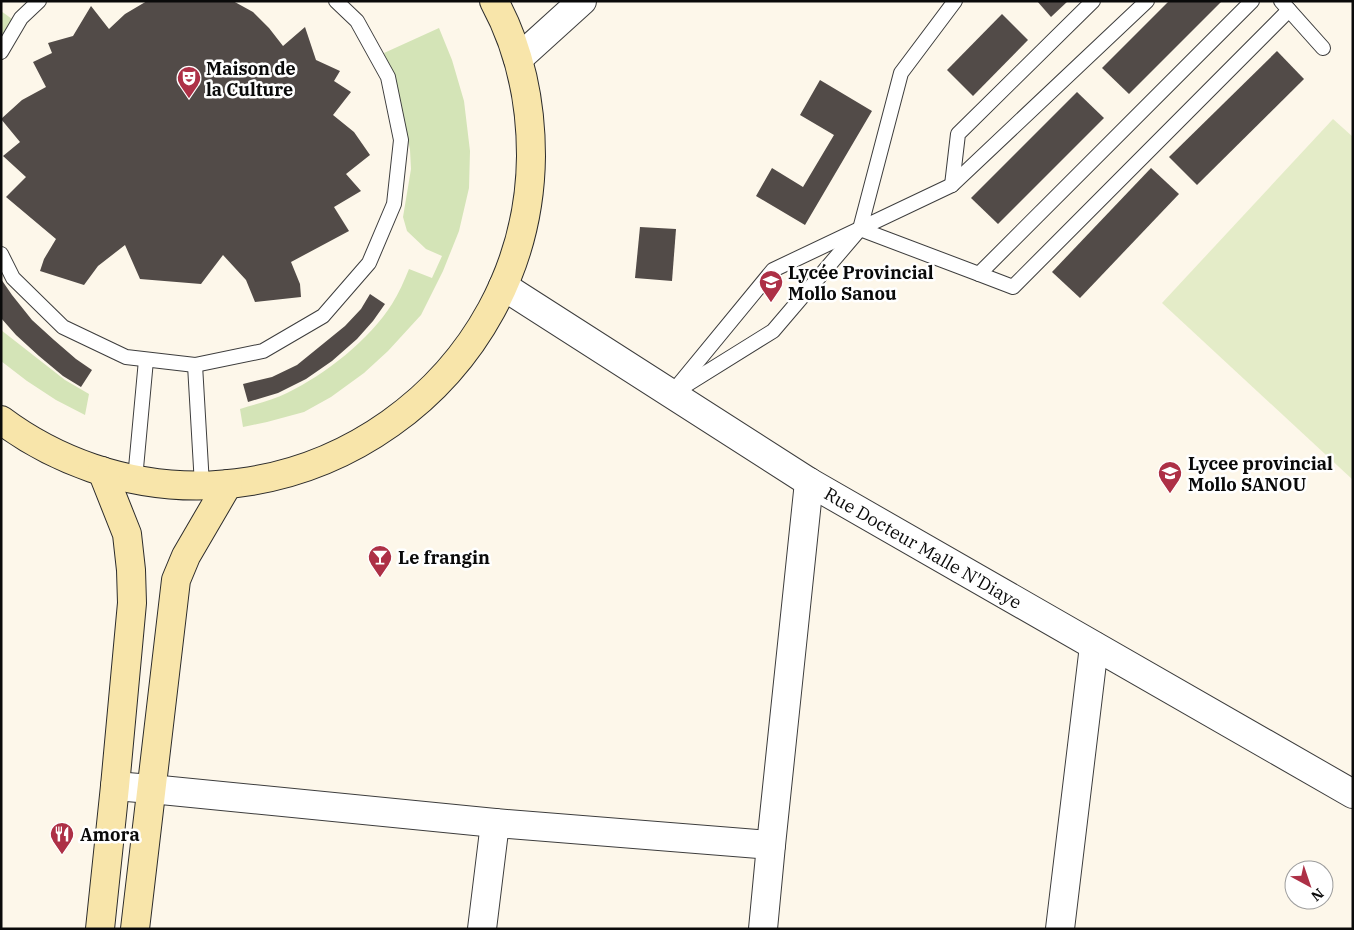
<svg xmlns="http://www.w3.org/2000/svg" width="1354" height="930" font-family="'IBM Plex Serif',serif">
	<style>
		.green { fill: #d4e4b7 }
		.pitch { fill: #e4ecc8 }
		.building { fill: #524b48 }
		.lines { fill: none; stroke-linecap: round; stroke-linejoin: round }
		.service-casing { stroke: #3d3d3d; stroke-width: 16 }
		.minor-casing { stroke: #3d3d3d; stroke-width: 30 }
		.secondary-casing { stroke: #2c2c2c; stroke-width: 30 }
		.service { stroke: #fff; stroke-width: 14 }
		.minor { stroke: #fff; stroke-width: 28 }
		.secondary { stroke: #f8e5aa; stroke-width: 28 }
		.labels { text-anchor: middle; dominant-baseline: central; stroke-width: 5; stroke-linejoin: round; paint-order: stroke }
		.poi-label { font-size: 18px; font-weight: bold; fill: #0a0a0a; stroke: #fff; text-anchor: start }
		.street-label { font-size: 18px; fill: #0a0a0a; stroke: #fff }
	</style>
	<rect width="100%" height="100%" fill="#fdf7ea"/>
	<g class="green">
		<path d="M1 11 12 19 1 36Z"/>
		<path d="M439 28 452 60 464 101 470 151 469 188 459 231 443 271 421 315 388 351 364 373 331 397 304 412 267 422 243 427 240 409C256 404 273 400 287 393 326 374 369 340 392 304 399 293 404 281 409 269L432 278 442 256 426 249 407 231 403 217 411 169 410 150 402 109 391 79 384 53Z"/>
		<path d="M1 330 65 380 89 394 85 415 56 400 27 381 1 361Z"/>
	</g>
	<path class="pitch" d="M1333 119 1353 137V480L1162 303Z"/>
	<g class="building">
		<path d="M147 1H233L253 12 269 28 283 46 305 27 316 60 340 71 334 81 351 92 333 115 354 132 370 155 346 174 361 191 334 207 349 231 291 262 300 284 301 297 255 302 246 280 223 255 201 284 140 279 125 245 98 266 84 285 40 271 44 259 56 239 6 197 26 177 3 156 20 142 1 119 22 100 46 87 33 62 52 53 48 43 73 36 91 6 109 29 125 14Z"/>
		<path d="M1037 1H1068L1051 17Z"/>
		<path d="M1169 1H1222L1129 94 1102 68Z"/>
		<path d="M1002 14 1028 40 973 96 947 70Z"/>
		<path d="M1277 51 1304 79 1197 185 1169 157Z"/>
		<path d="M820 80 872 111 805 225 756 196 772 168 803 187 834 135 800 115Z"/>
		<path d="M1077 92 1104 118 998 224 971 198Z"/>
		<path d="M1151 168 1179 194 1080 298 1052 272Z"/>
		<path d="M640 227 676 229 672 281 635 278Z"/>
		<path d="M1 279 12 295 32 320 54 340 76 359 92 370 81 387 63 376 39 356 16 335 1 318Z"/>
		<path d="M370 294 385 304 373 321 357 339 332 361 306 379 278 393 248 402 243 384 272 377 297 365 345 326 361 309Z"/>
	</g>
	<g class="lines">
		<g class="service-casing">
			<g id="service">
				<path d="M1281 1 1323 48"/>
				<path d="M1 52 21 18 39 1"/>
				<path d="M952 185 958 134 1093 1"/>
				<path d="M860 229 979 274 1252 1"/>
				<path d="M1 254 13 278 63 327 126 357 195 365 263 351 323 316 369 263 394 204 401 140 388 77 357 21 336 1"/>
				<path d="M979 274 1013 287 1289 10"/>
				<path d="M195 365 202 485"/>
				<path d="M683 387 773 331 860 229 901 73 955 1"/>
				<path d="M671 394 773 270 952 185 1147 1"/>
				<path d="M135 479 146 360"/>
			</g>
		</g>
		<g class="minor-casing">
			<g id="minor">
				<path d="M518 59 582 1"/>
				<path d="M503 286 809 482 1353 794"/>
				<path d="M115 786 151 789 495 823 771 845"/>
				<path d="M482 929 495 823"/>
				<path d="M763 929 771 845 809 482"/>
				<path d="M1060 929 1094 646"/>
			</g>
		</g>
		<g class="secondary-casing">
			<g id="secondary">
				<path d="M1 420C29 441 60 457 92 468 304 540 529 381 531 156 531 103 520 49 494 1"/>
				<path d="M100 929 115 786 132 603 131 570 127 534 102 471"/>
				<path d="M135 929 176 580 186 556 228 484"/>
			</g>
		</g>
		<use href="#service" class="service"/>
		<use href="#minor" class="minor"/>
		<use href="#secondary" class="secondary"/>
	</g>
	<defs>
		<g id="theatre-pin" transform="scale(1.25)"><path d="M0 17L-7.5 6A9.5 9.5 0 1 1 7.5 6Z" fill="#ad3046" stroke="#fff"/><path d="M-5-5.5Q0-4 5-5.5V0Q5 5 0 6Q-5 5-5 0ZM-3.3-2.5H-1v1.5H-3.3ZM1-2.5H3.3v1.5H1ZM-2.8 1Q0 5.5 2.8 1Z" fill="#fff"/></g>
		<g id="school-pin" transform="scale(1.25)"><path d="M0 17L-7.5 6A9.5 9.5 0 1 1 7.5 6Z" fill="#ad3046" stroke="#fff"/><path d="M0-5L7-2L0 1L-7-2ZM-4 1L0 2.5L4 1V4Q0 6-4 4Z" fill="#fff"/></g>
		<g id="bar-pin" transform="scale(1.25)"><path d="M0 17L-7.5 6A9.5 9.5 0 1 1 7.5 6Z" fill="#ad3046" stroke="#fff"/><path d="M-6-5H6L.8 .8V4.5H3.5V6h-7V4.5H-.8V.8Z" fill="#fff"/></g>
		<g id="restaurant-pin" transform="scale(1.25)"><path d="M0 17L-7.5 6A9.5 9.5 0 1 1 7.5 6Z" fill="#ad3046" stroke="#fff"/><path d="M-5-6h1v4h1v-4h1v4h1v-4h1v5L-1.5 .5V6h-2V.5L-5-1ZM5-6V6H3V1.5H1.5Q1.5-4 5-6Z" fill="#fff"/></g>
	</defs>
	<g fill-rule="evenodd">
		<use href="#theatre-pin" x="189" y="78"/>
		<use href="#school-pin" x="771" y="282"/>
		<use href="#school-pin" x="1170" y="473"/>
		<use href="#bar-pin" x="380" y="557"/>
		<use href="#restaurant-pin" x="62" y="834"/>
	</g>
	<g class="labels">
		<g class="poi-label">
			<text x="206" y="68">Maison de<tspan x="206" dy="21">la Culture</tspan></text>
			<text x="788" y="272">Lycée Provincial<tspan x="788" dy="21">Mollo Sanou</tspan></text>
			<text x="1188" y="463">Lycee provincial<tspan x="1188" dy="21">Mollo SANOU</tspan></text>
			<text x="398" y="557">Le frangin</text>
			<text x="80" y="834">Amora</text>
		</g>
		<g class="street-label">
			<text transform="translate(923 548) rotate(30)">Rue Docteur Malle N'Diaye</text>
		</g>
	</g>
	<rect width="1354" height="930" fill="none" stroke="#0a0a0a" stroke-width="5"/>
	<g transform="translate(1309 885) rotate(140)"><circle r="24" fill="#ffffff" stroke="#9d9d9d"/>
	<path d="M0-4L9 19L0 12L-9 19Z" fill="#ad3046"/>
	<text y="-8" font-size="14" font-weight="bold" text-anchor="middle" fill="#0a0a0a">N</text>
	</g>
</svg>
